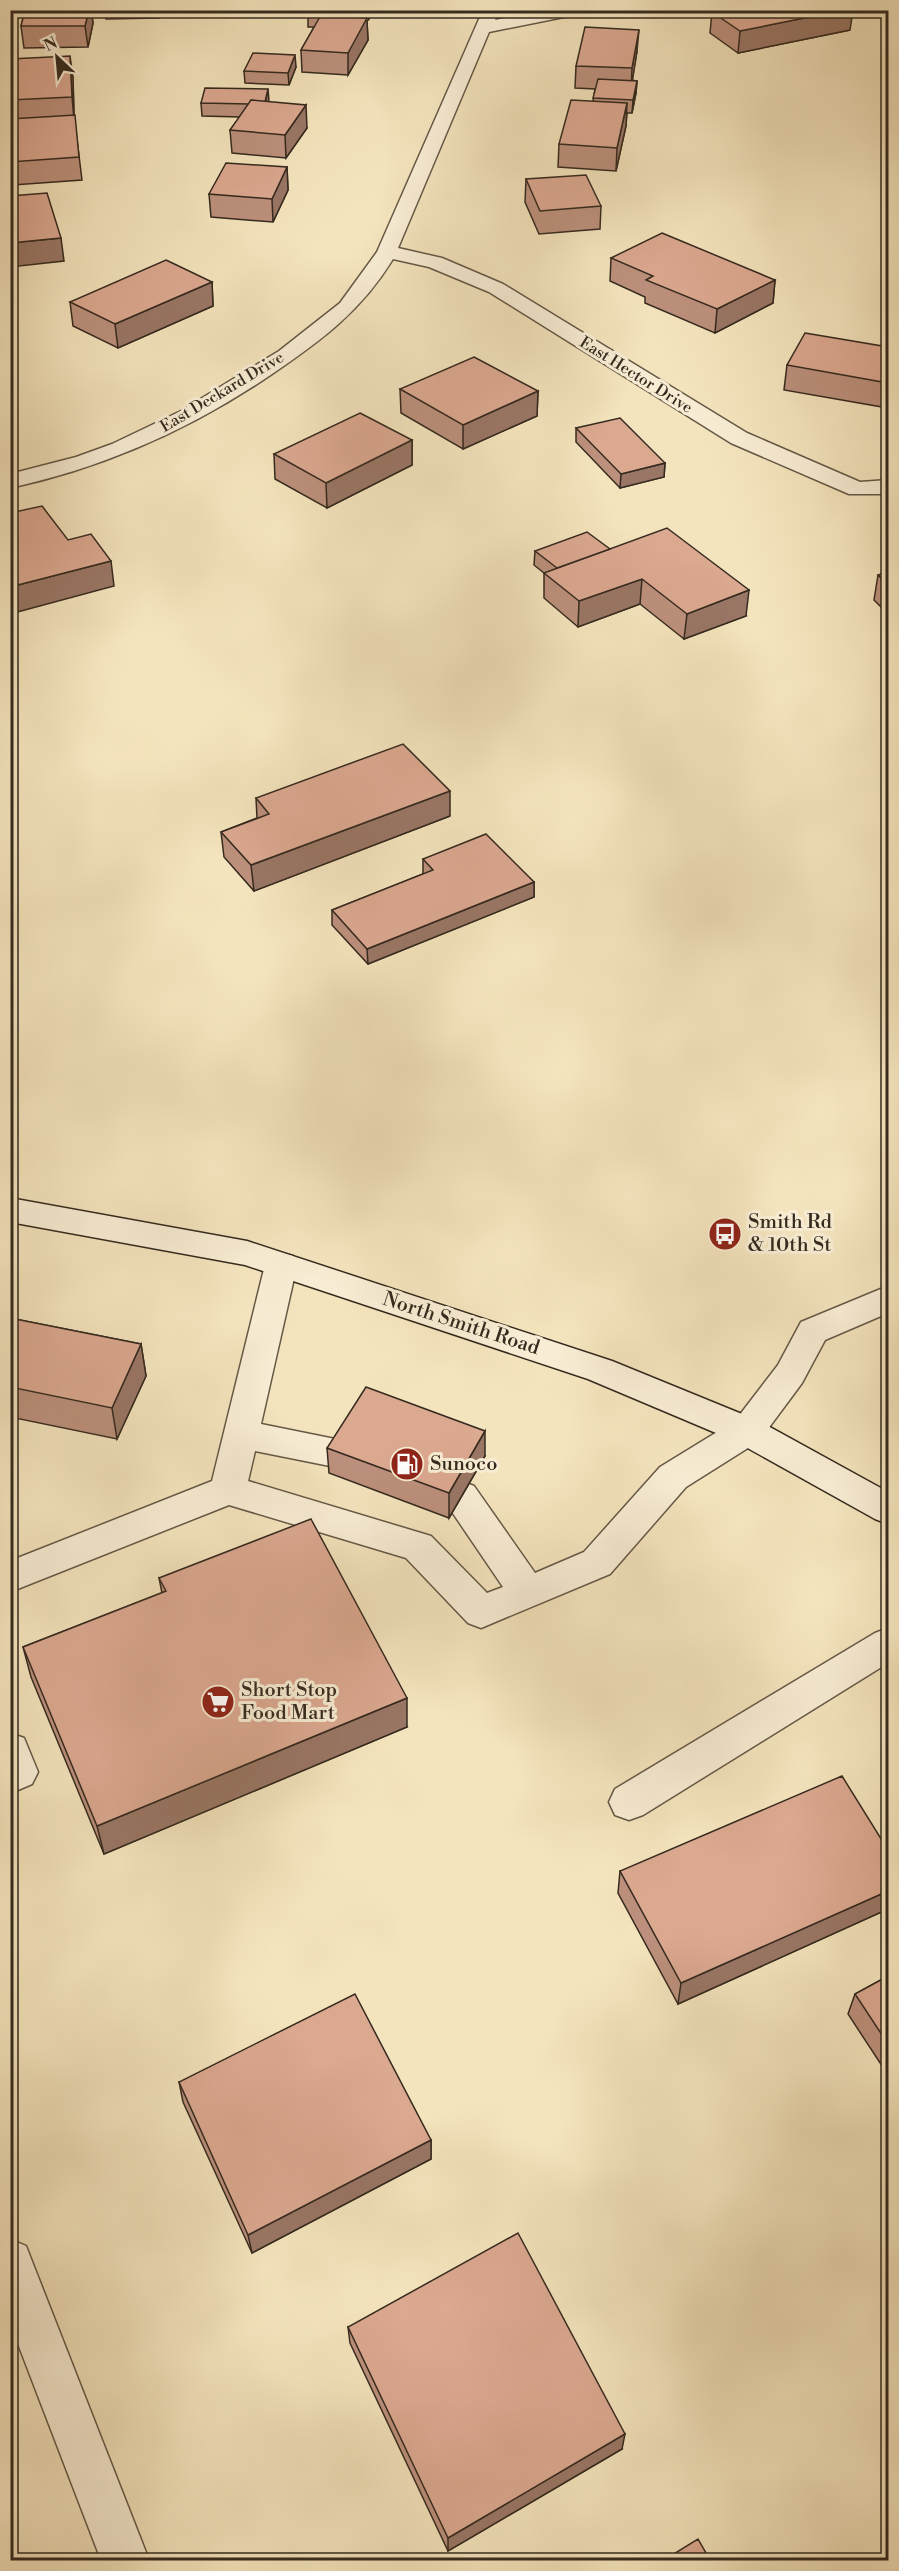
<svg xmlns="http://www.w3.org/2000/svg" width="899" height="2571" font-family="'Libre Bodoni',serif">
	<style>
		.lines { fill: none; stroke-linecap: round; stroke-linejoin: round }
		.service-casing { stroke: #655846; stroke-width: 3 }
		.minor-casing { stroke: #655846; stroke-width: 3 }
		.secondary-casing { stroke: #352a1f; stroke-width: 3 }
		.service { fill: #f8edd4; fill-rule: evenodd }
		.minor { fill: #f8edd4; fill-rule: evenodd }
		.secondary { fill: #f8edd4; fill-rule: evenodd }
		.wall { fill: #bc907c; stroke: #352a1f; stroke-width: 1.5 }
		.shaded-wall { fill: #997665; stroke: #352a1f; stroke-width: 1.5 }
		.building { fill: #dba890; stroke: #352a1f; stroke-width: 1.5 }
		.labels { text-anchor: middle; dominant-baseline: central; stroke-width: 6; stroke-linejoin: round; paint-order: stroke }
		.far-street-label { font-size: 16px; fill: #352a1f; stroke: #f8edd4 }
		.poi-label { font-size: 20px; fill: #352a1f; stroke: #f8edd4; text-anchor: start }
		.street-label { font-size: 20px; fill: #352a1f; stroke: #f8edd4 }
	</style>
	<rect width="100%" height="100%" fill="#f4e4bd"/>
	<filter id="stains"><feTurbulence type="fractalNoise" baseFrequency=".00333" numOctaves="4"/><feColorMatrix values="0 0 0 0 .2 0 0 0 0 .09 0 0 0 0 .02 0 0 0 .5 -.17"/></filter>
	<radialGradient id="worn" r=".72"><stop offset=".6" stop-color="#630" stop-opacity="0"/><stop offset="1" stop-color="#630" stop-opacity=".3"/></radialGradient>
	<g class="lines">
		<g class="service-casing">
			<g id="service">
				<path d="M281 1253 293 1256 297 1265 261 1424 340 1440 352 1444 358 1454 352 1464 340 1468 255 1451 248 1481 431 1536 487 1593 503 1587 448 1506 443 1496 448 1486 461 1481 474 1486 535 1573 584 1552 660 1467 735 1421 778 1365 801 1322 888 1286V1313L825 1340 802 1383 759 1441 686 1487 610 1574 481 1628 468 1623 406 1558 229 1505 10 1592V1561L212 1481 265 1265 269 1256Z"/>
				<path d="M888 1628V1663L643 1815 629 1820 615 1815 609 1802 615 1789 875 1633Z"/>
				<path d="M10 1733 24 1738 38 1772 32 1784 18 1790 10 1787Z"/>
			</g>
		</g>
		<g class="minor-casing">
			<g id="minor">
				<path d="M483 10H500L495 20 546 10H582L574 15 489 32 398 248 442 258 503 284 747 433 860 482 888 480V494H849L731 443 489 292 429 267 393 259C361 311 322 340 272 374 191 429 106 467 10 488V474L76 457 112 444 181 411 279 351 340 303 377 252Z"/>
				<path d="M10 2239 26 2246 149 2560H101L10 2323Z"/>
			</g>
		</g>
		<g class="secondary-casing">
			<path id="secondary" d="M10 1198 247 1241 612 1361 759 1421 888 1492V1524L875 1519 735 1441 588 1379 245 1265 10 1222Z"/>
		</g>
		<use href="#service" class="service"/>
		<use href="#minor" class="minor"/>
		<use href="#secondary" class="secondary"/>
	</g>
	<g class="wall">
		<path d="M25 10H91L93 23 88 47 24 48 21 26Z"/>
		<path d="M105 10H160L159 18 106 19Z"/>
		<path d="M311 10H379L375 16 369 15V19L367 21 368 40 348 75 302 72 301 50 314 27H308V14Z"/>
		<path d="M712 12 850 30 738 53 710 33Z"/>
		<path d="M637 51 632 80 637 81 636 93 632 113H627L626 126 616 171 558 167 559 144 593 101 595 89 575 88 576 66Z"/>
		<path d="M10 59 73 77 74 115 82 180 13 185 10 165Z"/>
		<path d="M296 67 289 85 245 83 244 71Z"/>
		<path d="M269 102 307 128 286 158 232 153 230 130 240 117 202 116 201 103Z"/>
		<path d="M287 167 288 190 273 222 211 217 209 194Z"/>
		<path d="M526 179 601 206 600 229 539 234 525 202Z"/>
		<path d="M611 258 775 280 773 303 715 333 645 303V297L610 281Z"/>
		<path d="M212 282 213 306 118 348 73 326 70 302Z"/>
		<path d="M888 347V408L784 390 787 365Z"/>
		<path d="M400 389 538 391 537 416 463 449 401 413Z"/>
		<path d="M576 428 665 463 664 477 620 488 576 442Z"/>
		<path d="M412 440V465L327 508 275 479 274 454Z"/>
		<path d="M610 549 746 616 684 639 640 604 578 627 544 598V573L534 565 535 551Z"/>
		<path d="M888 572V614L874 600 878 575Z"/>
		<path d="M256 798 450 816 254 891 224 857 221 832 257 818Z"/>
		<path d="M423 859 534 882V897L368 964 332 925V910L423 874Z"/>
		<path d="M10 1318 141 1344 146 1376 117 1439 10 1417Z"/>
		<path d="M327 1448 485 1456 449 1518 329 1473Z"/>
		<path d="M159 1578 407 1727 104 1854 31 1677 23 1647 162 1593Z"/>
		<path d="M888 1850V1909L678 2004 618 1893 620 1871Z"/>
		<path d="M888 1976V2075L848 2014 855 1994Z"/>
		<path d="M179 2082 431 2140V2159L252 2253 183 2102Z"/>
		<path d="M348 2327 622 2449 448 2551 350 2343Z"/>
	</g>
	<g class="shaded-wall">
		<path d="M89 10H91L93 23 88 47 85 26Z"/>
		<path d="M365 10H368L369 19 367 21 368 40 348 75V53L359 20Z"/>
		<path d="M374 10H379L375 16Z"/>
		<path d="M844 10H853L850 30 738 53 740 31Z"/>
		<path d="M639 30 637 51 631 90 632 68Z"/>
		<path d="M295 55 296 67 289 85 288 73Z"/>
		<path d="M70 56 73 77 74 119 72 97Z"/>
		<path d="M637 81 636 93 632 113 633 100Z"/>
		<path d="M268 89 269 101 265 117V105Z"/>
		<path d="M627 103 626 126 616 171 617 148Z"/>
		<path d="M306 105 307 128 286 158 285 135Z"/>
		<path d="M287 167 288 190 273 222 272 199Z"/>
		<path d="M61 238 64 261 10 267V243Z"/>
		<path d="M775 280 773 303 715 333 717 309Z"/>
		<path d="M212 282 213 306 118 348 115 324Z"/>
		<path d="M538 391 537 416 463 449V425Z"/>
		<path d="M412 440V465L327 508 326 483Z"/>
		<path d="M665 463 664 477 620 488 621 474Z"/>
		<path d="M111 561 114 586 10 614V587Z"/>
		<path d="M642 579 640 604 578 627 579 601Z"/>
		<path d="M749 590 746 616 684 639 687 614Z"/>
		<path d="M450 791V816L254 891 251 865Z"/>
		<path d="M534 882V897L368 964 367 949Z"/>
		<path d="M141 1344 146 1376 117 1439 112 1408Z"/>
		<path d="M485 1431V1456L449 1518V1493Z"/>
		<path d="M407 1698V1727L104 1854 97 1826Z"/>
		<path d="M888 1891V1909L678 2004 681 1983Z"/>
		<path d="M431 2140V2159L252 2253 248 2235Z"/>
		<path d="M625 2434 622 2449 448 2551V2538Z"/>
	</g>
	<g class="building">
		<path d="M25 10H89L85 26H21Z"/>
		<path d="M311 10H365L360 18 308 14Z"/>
		<path d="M719 10H844L740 31 712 12Z"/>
		<path d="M321 15 367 18 348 53 301 50Z"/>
		<path d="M585 27 639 30 632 68 576 66Z"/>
		<path d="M253 53 295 55 288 73 244 71Z"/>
		<path d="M70 56 72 97 10 100V59Z"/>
		<path d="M598 79 637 81 633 100 593 98Z"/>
		<path d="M205 88 268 89 265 102 251 100 249 104 201 103Z"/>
		<path d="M251 100 306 105 285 135 230 130Z"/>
		<path d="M571 100 627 103 617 148 559 144Z"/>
		<path d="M75 115 79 157 10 162V119Z"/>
		<path d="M226 163 287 167 272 199 209 194Z"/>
		<path d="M586 175 601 206 540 211 526 179Z"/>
		<path d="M47 193 61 238 10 243V196Z"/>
		<path d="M662 233 775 280 717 309 646 280 653 276 611 258Z"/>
		<path d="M166 260 212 282 115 324 70 302Z"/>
		<path d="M805 333 888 347V383L787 365Z"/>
		<path d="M474 357 538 391 463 425 400 389Z"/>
		<path d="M360 413 412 440 326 483 274 454Z"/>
		<path d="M620 418 665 463 621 474 576 428Z"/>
		<path d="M42 506 68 540 91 534 111 561 10 587V513Z"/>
		<path d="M667 528 749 590 687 614 642 579 579 601 544 573Z"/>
		<path d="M587 532 610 549 557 568 535 551Z"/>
		<path d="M888 572V585L878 575Z"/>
		<path d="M403 744 450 791 251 865 221 832 269 814 256 798Z"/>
		<path d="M486 834 534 882 367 949 332 910 433 870 423 859Z"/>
		<path d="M10 1318 141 1344 112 1408 10 1387Z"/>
		<path d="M366 1387 485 1431 449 1493 327 1448Z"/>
		<path d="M311 1519 407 1698 97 1826 23 1647 166 1591 159 1578Z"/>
		<path d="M842 1776 888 1850V1891L681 1983 620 1871Z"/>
		<path d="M888 1976V2044L855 1994Z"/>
		<path d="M355 1994 431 2140 248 2235 179 2082Z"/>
		<path d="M518 2233 625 2434 448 2538 348 2327Z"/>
		<path d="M698 2539 710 2560H664Z"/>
	</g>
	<defs>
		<g id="bus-disc" transform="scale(1.725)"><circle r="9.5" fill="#8f2418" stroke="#f8edd4"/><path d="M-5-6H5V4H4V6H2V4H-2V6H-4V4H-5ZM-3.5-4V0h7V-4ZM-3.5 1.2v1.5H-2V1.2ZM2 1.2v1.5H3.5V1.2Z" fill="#fff"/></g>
		<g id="fuel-disc" transform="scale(1.725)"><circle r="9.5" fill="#8f2418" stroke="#f8edd4"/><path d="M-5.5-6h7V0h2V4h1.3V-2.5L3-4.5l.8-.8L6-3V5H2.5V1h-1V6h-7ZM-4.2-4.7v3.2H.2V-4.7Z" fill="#fff"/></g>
		<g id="supermarket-disc" transform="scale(1.725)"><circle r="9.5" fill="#8f2418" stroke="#f8edd4"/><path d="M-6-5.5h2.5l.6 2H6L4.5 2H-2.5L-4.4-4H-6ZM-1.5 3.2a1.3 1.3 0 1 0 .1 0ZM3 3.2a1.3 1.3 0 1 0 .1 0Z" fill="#fff"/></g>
	</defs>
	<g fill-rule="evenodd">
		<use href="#bus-disc" x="725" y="1234"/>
		<use href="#fuel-disc" x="407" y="1464"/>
		<use href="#supermarket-disc" x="218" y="1702"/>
	</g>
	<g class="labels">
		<g class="far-street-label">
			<text transform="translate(636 375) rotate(32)">East Hector Drive</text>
			<text transform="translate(222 392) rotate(-31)">East Deckard Drive</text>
		</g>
		<g class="poi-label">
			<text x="748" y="1222">Smith Rd<tspan x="748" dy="23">&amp; 10th St</tspan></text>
			<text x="430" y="1464">Sunoco</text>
			<text x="241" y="1690">Short Stop<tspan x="241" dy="23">Food Mart</tspan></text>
		</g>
		<g class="street-label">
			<text transform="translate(461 1324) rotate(18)">North Smith Road</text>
		</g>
	</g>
	<rect width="899" height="2571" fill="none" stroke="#f4e4bd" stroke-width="36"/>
	<rect x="12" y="12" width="875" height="2547" fill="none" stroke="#352a1f" stroke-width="3"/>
	<rect x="18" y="18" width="863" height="2535" fill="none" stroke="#352a1f" stroke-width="1.5"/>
	<g transform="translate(57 57) rotate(334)" stroke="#f8edd4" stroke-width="4.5" paint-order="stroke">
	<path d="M0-4.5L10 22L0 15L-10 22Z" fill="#352a1f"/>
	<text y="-9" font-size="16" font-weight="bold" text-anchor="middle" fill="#352a1f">N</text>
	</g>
	<rect width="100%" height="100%" filter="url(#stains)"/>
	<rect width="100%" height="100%" fill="url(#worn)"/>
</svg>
